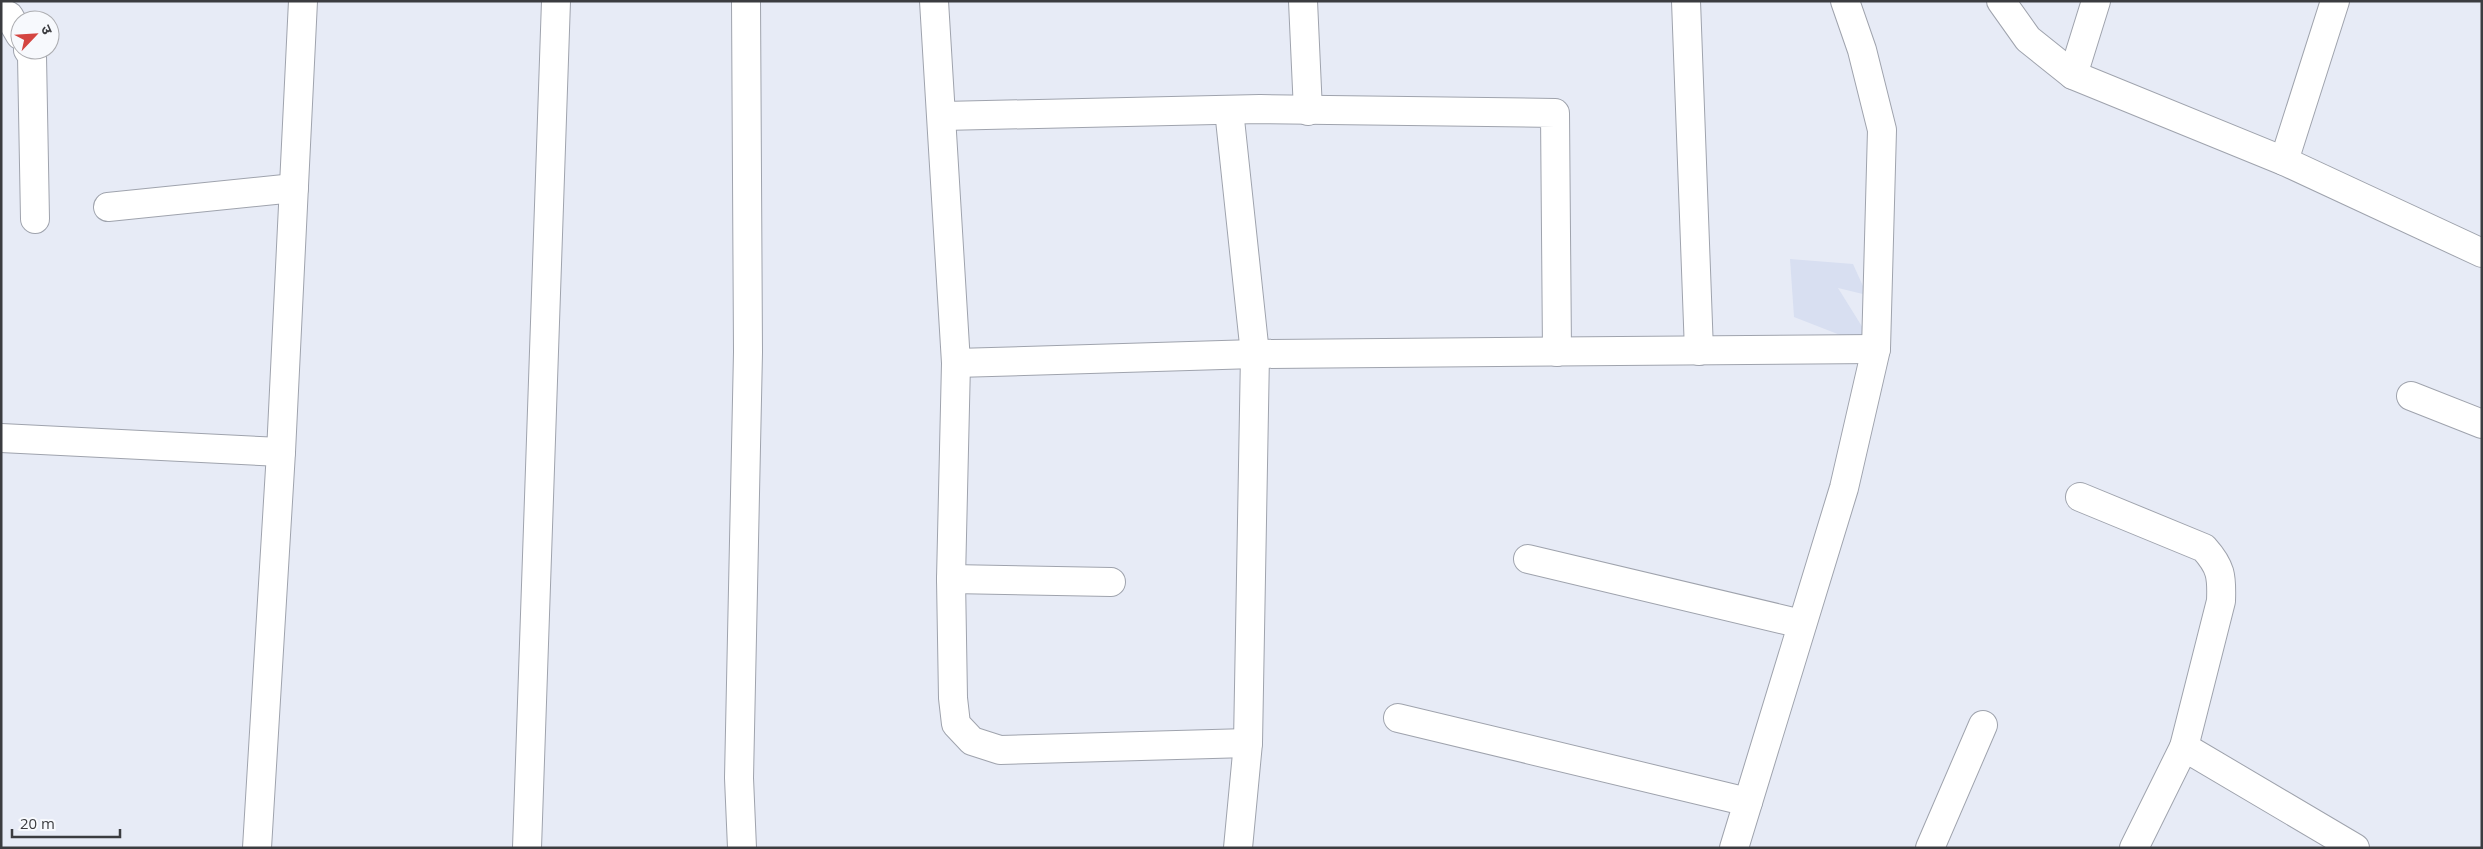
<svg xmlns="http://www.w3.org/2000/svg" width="2483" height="849" font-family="'Open Sans','Noto Sans Devanagari',sans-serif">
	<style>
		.built { fill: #d8dff1 }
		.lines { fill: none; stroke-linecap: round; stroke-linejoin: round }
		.minor-casing { stroke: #9fa3ad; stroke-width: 30 }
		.minor { stroke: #fff; stroke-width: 28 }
	</style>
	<rect width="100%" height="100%" fill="#e7ebf6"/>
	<path class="built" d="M1790 259 1853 264 1867 295 1838 288 1876 349 1794 317Z"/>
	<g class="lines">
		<g class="minor-casing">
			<g id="minor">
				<path d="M934 1 956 363 951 579 953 698 956 724 972 741 1000 750 1248 743"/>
				<path d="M1303 1 1308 111"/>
				<path d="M1686 1 1699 351"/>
				<path d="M2001 1 2028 39 2073 75 2284 161"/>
				<path d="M2335 1 2284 161 2482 253"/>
				<path d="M1 12 9 16 20 35"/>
				<path d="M28 50 32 56 35 219"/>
				<path d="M2073 75 2096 1"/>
				<path d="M1229 110 1255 354 1248 743 1238 848"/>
				<path d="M943 116 1260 109 1555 113 1557 352"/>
				<path d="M108 207 294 188"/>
				<path d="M956 363 1255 354 1876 349"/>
				<path d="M2411 396 2482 424"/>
				<path d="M1 438 281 452"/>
				<path d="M2080 497 2204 548C2221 567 2222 576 2221 601L2184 747"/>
				<path d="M1528 559 1802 624"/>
				<path d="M951 579 1111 582"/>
				<path d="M1398 718 1748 802"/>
				<path d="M257 848 281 452 303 1"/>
				<path d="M527 848 556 1"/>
				<path d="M742 848 739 778 748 352 746 1"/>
				<path d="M1734 848 1844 488 1876 349 1882 130 1862 50 1845 1"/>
				<path d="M1930 848 1983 725"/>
				<path d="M2134 848 2184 747 2355 848"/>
			</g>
		</g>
		<use href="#minor" class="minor"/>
	</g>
	<rect width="2483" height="849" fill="none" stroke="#3b3c40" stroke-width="5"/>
	<g transform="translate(35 35) rotate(65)"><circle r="24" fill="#f7f9fd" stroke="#acadb1"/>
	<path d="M0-4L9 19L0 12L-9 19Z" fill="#d44541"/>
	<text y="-8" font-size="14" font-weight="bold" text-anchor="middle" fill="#3b3c40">उ</text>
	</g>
	<path d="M12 829v8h108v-8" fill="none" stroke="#3b3c40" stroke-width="2.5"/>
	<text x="20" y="829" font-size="15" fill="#3b3c40" stroke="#f7f9fd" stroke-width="4" paint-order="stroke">20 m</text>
</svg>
